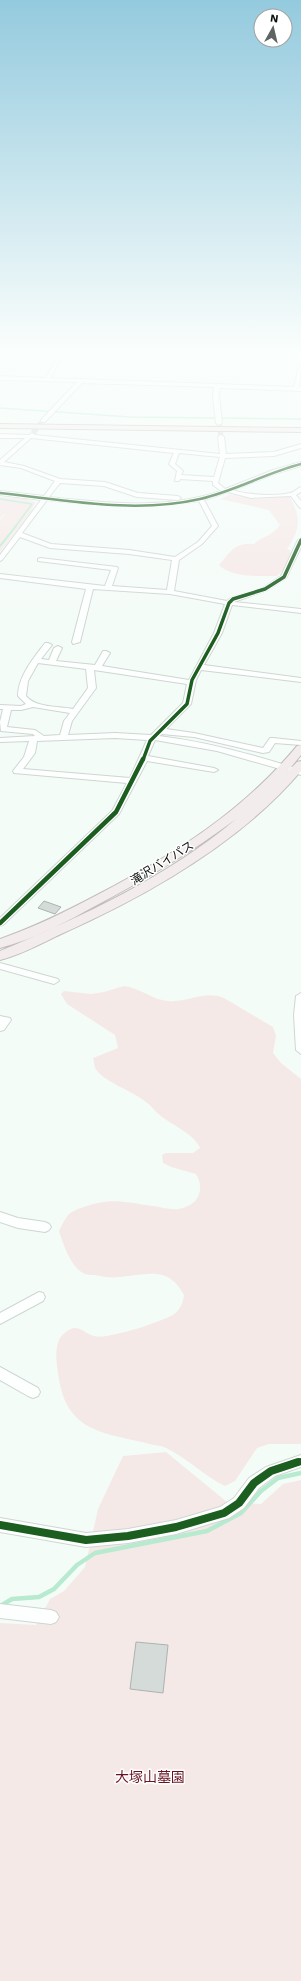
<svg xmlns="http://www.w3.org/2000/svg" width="301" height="1981" font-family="'Work Sans','Noto Sans JP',sans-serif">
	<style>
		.green { fill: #f5e9e8 }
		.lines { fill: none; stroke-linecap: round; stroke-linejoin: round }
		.stream-far2 { stroke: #b7eacf; stroke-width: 1.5 }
		.stream-far1 { stroke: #b7eacf; stroke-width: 2 }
		.stream { stroke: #b7eacf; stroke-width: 4.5 }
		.building { fill: #d5dbd8; stroke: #acb3af }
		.minor-tunnel { stroke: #d1d9d5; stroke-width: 5.5; stroke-dasharray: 5.5 2.5; stroke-linecap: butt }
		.minor-casing { stroke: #cfd6d2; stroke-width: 2 }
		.highway-casing { stroke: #c1bdbb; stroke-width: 2 }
		.minor { fill: #fdfffe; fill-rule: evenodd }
		.highway { fill: #f3ecec; fill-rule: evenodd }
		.cycleway-far4-casing { stroke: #fff; stroke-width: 4 }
		.cycleway-far3-casing { stroke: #fff; stroke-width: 5.5 }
		.cycleway-far2-casing { stroke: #fff; stroke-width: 7 }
		.cycleway-far1-casing { stroke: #fff; stroke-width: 8 }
		.cycleway-casing { stroke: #fff; stroke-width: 10 }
		.cycleway-far4 { stroke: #1b5e20; stroke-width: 2.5 }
		.cycleway-far3 { stroke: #1b5e20; stroke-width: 3.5 }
		.cycleway-far2 { stroke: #1b5e20; stroke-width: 4.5 }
		.cycleway-far1 { stroke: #1b5e20; stroke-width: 6 }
		.cycleway { stroke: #1b5e20; stroke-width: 8 }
		.labels { text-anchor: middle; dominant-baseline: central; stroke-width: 3; stroke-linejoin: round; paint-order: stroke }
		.street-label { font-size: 12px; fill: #0c120f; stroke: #fff }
		.near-park-label { font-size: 14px; fill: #681321; stroke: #fff }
	</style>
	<rect width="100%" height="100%" fill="#f4fcf8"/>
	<g class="green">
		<path d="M230 494 253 499 289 496C301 516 301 529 287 549L290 550 291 554 285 568 277 576C259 576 232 578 219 565 230 552 235 542 254 544 262 536 273 536 280 525L269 510 221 499Z"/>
		<path d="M0 497 25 499 36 502 30 513 0 552V535L19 511 0 535V520L6 512 0 518V502L4 503 0 502Z"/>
		<path d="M124 986C139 987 152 1000 168 1001 188 1003 204 990 224 998L273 1027 276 1036 273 1053 281 1063 301 1079V1444H269L257 1448 235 1481 225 1486C204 1476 187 1458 166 1448 160 1445 152 1445 146 1443 103 1433 67 1431 59 1379 57 1367 54 1352 59 1340 61 1335 69 1328 75 1328 82 1328 88 1335 94 1336 107 1340 160 1322 173 1315 180 1310 183 1303 184 1295 168 1265 147 1275 120 1277 111 1278 103 1277 95 1275 92 1275 86 1275 83 1273 71 1267 63 1244 59 1231 61 1227 63 1222 66 1218 70 1211 78 1209 84 1207 112 1197 125 1202 153 1206 161 1207 170 1210 178 1209 197 1206 206 1191 196 1174L171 1167 163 1163 162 1155 166 1153H193L200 1148C195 1135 173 1125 162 1117 156 1113 152 1106 146 1102 133 1091 103 1082 95 1068 94 1065 94 1061 93 1058L118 1048 115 1035 67 1004 61 994 64 991 91 994 104 992Z"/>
		<path d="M166 1452 227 1502 261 1504 283 1484 301 1480V1981H0V1623L36 1625 50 1599 64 1591 85 1567 98 1509 123 1456Z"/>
	</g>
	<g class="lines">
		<g class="stream-far2">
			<path d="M0 408 130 417 301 419"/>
			<path d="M0 499 32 504 15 527"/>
		</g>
		<path class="stream-far1" d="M0 546 16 526"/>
		<path class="stream" d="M0 1606 12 1599 39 1597 54 1589 77 1565 95 1553 207 1531 241 1513 261 1491 278 1478 301 1473"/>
	</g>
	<g class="building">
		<path d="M44 901 61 907 55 914 38 908Z"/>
		<path d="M136 1642 168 1645 163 1693 130 1689Z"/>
	</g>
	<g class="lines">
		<g class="minor-tunnel">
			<path d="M219 423 221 437"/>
			<path d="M33 433 43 421"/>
		</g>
		<g class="minor-casing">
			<g id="minor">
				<path d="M64 347H68L50 378 294 387 299 367 301 366 299 387H301V391L220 388 219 397 222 423 219 425 216 423 213 397 214 387 82 383 45 422H41V420L77 382 0 380V376L46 378Z"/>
				<path d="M32 433 35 435 220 454 218 437 221 435 224 437 226 454 274 452 301 444V448L274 456 225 458 218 483 225 489 273 470 301 462V466L277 473 233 490C245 495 281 497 293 492 296 490 298 488 301 487V492L296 495 301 501V508L299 507 291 496 251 498 228 492 204 500 218 526 202 544 179 560 174 591 227 601 231 598 263 588 281 576 298 540 301 538V547L286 578 267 590 234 602 301 609V613L232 605 222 633 204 665 301 678V682L201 670 196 680 191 704 166 729 194 733 263 748 270 738H273L301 741V745L275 743 269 752 263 753 194 737 162 734 159 736C208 742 255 755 301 770V775L217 751 155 740 148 756 214 768 218 770 214 772 147 761 119 814 3 925 0 926V918L112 811 127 783 14 773 13 771 24 757 29 741 0 742V738L35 736 33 734 1 731 0 722 3 709H0V705L21 706 26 704 18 696C18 676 34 658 45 643H48L52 645 41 659 49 660 54 648 58 646 62 648 56 661 95 665 103 651H106L110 653 102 666 189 680 214 633 225 604 170 594 93 589 80 642 73 644 72 642 86 589 0 578V574L105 586 111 570 38 561V559L40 558 117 567 118 568 112 586 167 590 172 560 129 554 50 548 20 537 2 560 0 561V555L41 500 0 495V491L44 496 55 481 21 468 0 465V460L25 438H0V434L29 435ZM31 438 174 453 169 464 177 471 175 481H179L180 479 213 481V485L221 491C166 510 106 503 49 497L60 483 104 486 137 497 178 500 181 498 178 496 138 493 105 482 60 479 24 466 4 462ZM179 453 220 457 214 477 181 475 183 471 175 464ZM47 500C98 506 148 509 199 501L212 526 198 542 175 557 129 550 51 544 22 533ZM38 663 86 669 88 688 73 709C58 706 36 708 26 696L28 681ZM94 670 187 684 183 703 151 735 115 733 68 735 72 721 96 688ZM33 707 70 713 64 721 60 735 44 736 35 730 7 727 11 710H21ZM115 738 147 740 130 778 23 769 35 753 37 741Z"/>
				<path d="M0 963 58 979 59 981 54 984 0 969Z"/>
				<path d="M301 993V1054L296 1050 294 1015 296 996Z"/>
				<path d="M0 1016 10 1018 11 1020 4 1030 0 1031Z"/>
				<path d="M0 1212 18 1218 45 1222 49 1224 51 1227 49 1230 45 1232 18 1228 0 1222Z"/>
				<path d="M39 1292 43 1293 45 1297 43 1301 0 1324V1313Z"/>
				<path d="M0 1367 38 1388 40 1392 38 1396 33 1398 28 1396 0 1380Z"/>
				<path d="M301 1455V1467L275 1476 259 1488 244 1508 229 1518 176 1534 128 1543 86 1547 0 1532V1518L86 1533 128 1529 176 1520 220 1507 234 1498 249 1478 266 1467Z"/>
				<path d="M0 1604 51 1610 56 1612 59 1617 56 1622 51 1624 0 1618Z"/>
			</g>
		</g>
		<g class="highway-casing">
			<g id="highway">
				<path d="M0 424 301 428V432L0 428Z"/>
				<path d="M301 745V755L287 772 297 762 301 761V771C240 843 146 896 61 934 42 943 21 955 0 960V951C83 916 167 877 236 819 192 852 146 879 97 905 66 922 34 939 0 948V939C35 927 67 911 99 894 175 854 242 812 297 746Z"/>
			</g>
		</g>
		<use href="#minor" class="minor"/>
		<use href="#highway" class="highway"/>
		<g class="cycleway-far4-casing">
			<path id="cycleway-far4" d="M0 493C66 500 135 514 200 499 235 491 266 473 301 464"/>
		</g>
		<g class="cycleway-far3-casing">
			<path id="cycleway-far3" d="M143 760 150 741 187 704 192 680 218 633 229 603 233 599 265 589 284 577 301 540"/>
		</g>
		<g class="cycleway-far2-casing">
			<path id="cycleway-far2" d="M0 923 116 812 143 759"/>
		</g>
		<g class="cycleway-far1-casing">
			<path id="cycleway-far1" d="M295 1463 301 1461"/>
		</g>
		<g class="cycleway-casing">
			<path id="cycleway" d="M0 1525 86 1540 128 1536 176 1527 224 1513 239 1503 254 1483 271 1471 298 1462"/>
		</g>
		<use href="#cycleway-far4" class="cycleway-far4"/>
		<use href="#cycleway-far3" class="cycleway-far3"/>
		<use href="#cycleway-far2" class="cycleway-far2"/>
		<use href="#cycleway-far1" class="cycleway-far1"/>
		<use href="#cycleway" class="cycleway"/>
	</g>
	<linearGradient id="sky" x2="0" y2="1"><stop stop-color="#94cade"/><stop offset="0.56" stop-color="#fafefc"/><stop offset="1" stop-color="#fafefc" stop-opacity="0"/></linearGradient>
	<rect width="301" height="624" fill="url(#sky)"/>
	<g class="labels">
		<g class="street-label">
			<text transform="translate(162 863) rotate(-32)">滝沢バイパス</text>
		</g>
		<g class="near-park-label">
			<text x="150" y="1777">大塚山墓園</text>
		</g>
	</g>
	<g transform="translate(273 28) rotate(8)"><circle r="19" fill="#ffffff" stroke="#9ea09f"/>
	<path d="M0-3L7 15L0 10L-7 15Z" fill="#5d6461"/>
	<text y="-6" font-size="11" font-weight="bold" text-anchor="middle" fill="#0c120f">N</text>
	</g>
</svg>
